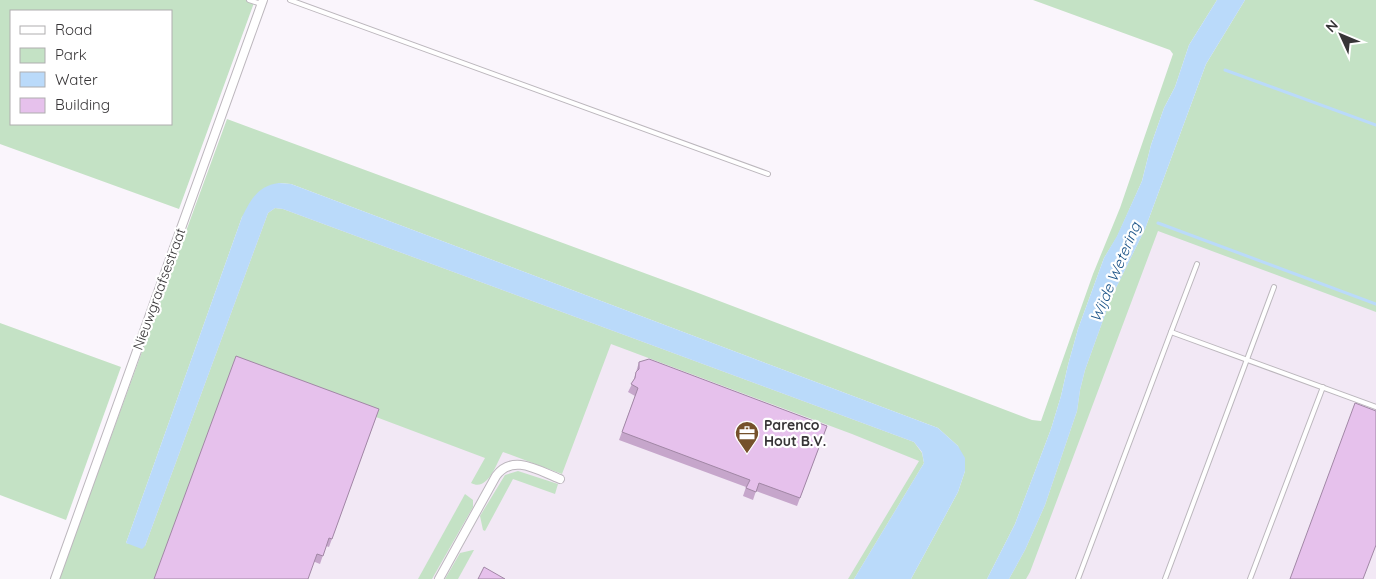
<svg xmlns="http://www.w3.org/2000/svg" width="1376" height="579" font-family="Quicksand,sans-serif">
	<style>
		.built { fill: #f2e8f5 }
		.green { fill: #c4e2c5; fill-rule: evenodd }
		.water { fill: #badafa }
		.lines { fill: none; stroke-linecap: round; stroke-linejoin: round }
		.stream { stroke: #badafa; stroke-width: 3 }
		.lane-casing { stroke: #bcb7bd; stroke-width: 6 }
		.street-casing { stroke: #bcb7bd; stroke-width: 10 }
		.lane { stroke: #fff; stroke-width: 4 }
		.street { stroke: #fff; stroke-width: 8 }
		.wall { fill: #c6a6cb }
		.building { fill: #e6c1ec; stroke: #a187a5 }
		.labels { text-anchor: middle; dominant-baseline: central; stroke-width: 4.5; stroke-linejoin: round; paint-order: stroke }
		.street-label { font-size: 14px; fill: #373537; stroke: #fff }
		.poi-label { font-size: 14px; font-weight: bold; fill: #373537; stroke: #fff; text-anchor: start }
		.water-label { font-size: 15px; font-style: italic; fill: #22588b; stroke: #fff }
	</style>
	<rect width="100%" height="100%" fill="#faf5fc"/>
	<g class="built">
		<path d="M266 194 931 435 887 579H130Z"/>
		<path d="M1138 216 1376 302V579H1000Z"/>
	</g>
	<g class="green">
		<path d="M0 0H255L179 209 0 144ZM11 11H171V124H11Z"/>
		<path d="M1033 0H1217L1189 45 1175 87 1164 108 1151 145 1142 181 1117 237 1104 258 1078 329 1068 365 1061 396 1051 429 1015 524 987 579H911L958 492 965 471 958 446 938 428 291 184 279 183 242 217 126 543 145 546 268 213 275 208 283 209 914 442 922 453 924 463 854 579H848L919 461 852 434 611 344 562 474 503 452C496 464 488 492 471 483L485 458 376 417 154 579H59L227 119 693 291 1032 420 1041 421 1093 274 1120 208 1173 54 1170 50Z"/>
		<path d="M1245 0H1376V312L1158 231 1030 572 1026 579H1009L1025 550 1045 505 1077 411 1080 390 1085 370 1111 298 1145 229 1206 64Z"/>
		<path d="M0 323 121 367 66 520 0 495Z"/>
		<path d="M518 471 558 484 555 494 513 479 485 531 483 530 480 516 505 475Z"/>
		<path d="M465 494 473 500V507L432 579H418Z"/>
		<path d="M473 550H474L458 579H445L460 553Z"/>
	</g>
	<g class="water">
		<path d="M1217 0H1245L1206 64 1145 229 1111 298 1085 370 1080 390 1077 411 1045 505 1025 550 1009 579H987L1015 524 1051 429 1061 396 1068 365 1078 329 1104 258 1117 236 1142 181 1151 145 1164 108 1175 87 1189 45Z"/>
		<path d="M279 183 291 184 938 428 958 446 965 458V471L958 492 911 579H854L924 463 922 452 914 442 283 209 275 208 268 213 145 546 142 549 126 543 242 217C251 200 257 186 279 183Z"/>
	</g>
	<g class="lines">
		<g class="stream">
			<path d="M1225 70 1376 125"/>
			<path d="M1158 223 1376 304"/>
		</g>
		<g class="lane-casing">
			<g id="lane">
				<path d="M249 0 261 4"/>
				<path d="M290 0 768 174"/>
				<path d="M1197 264 1171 332 1376 407"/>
				<path d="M1078 579 1171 332"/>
				<path d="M1165 579 1274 287"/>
				<path d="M1250 579 1323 387"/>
			</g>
		</g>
		<g class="street-casing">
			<g id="street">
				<path d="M55 579 263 0"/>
				<path d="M439 579 496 476C513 453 539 471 560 479"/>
			</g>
		</g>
		<use href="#lane" class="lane"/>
		<use href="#street" class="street"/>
	</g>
	<g class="wall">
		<path d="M639 362 827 426 797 506 756 491 753 500 743 496 746 487 619 440 635 396 628 392 633 382Z"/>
		<path d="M379 409 329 547 326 546 320 564 315 562 154 579Z"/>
	</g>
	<g class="building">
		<path d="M236 356 379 409 332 539 329 538 323 556 317 554 308 579H154Z"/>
		<path d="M649 359 827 426 800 498 759 483 756 492 746 488 750 480 622 432 638 388 631 384 635 378 636 372 639 369V362Z"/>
		<path d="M1355 403 1376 411V545L1363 579H1290Z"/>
		<path d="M484 567 505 579H478Z"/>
	</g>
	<defs>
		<g id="office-pin" transform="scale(1.25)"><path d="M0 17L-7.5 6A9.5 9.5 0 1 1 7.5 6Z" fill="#75512b" stroke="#fff"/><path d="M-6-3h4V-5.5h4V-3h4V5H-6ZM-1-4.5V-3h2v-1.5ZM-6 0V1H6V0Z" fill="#fff"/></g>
	</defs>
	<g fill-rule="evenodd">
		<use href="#office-pin" x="747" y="433"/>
	</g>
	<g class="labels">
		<g class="street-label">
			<text transform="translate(159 289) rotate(-70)">Nieuwgraafsestraat</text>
		</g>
		<g class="poi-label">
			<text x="764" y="425">Parenco<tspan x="764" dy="16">Hout B.V.</tspan></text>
		</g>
		<g class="water-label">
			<text transform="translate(1115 272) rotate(-67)">Wijde Wetering</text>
		</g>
	</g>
	<rect x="10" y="10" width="162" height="115" fill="#ffffff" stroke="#afaeaf"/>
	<rect x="20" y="26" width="25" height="8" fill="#ffffff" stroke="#afaeaf"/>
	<text x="55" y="35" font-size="15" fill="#373537">Road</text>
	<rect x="20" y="48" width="25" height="15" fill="#c4e2c5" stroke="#afaeaf"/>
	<text x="55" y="60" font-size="15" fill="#373537">Park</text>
	<rect x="20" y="72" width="25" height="15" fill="#badafa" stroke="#afaeaf"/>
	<text x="55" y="85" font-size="15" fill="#373537">Water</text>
	<rect x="20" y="98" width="25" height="15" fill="#e6c1ec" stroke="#afaeaf"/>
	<text x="55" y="110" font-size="15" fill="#373537">Building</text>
	<g transform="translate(1341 35) rotate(314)" stroke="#ffffff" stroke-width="4" paint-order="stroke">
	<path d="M0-4L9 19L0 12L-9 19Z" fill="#373537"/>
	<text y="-8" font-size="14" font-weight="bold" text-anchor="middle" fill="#373537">N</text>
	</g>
</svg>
